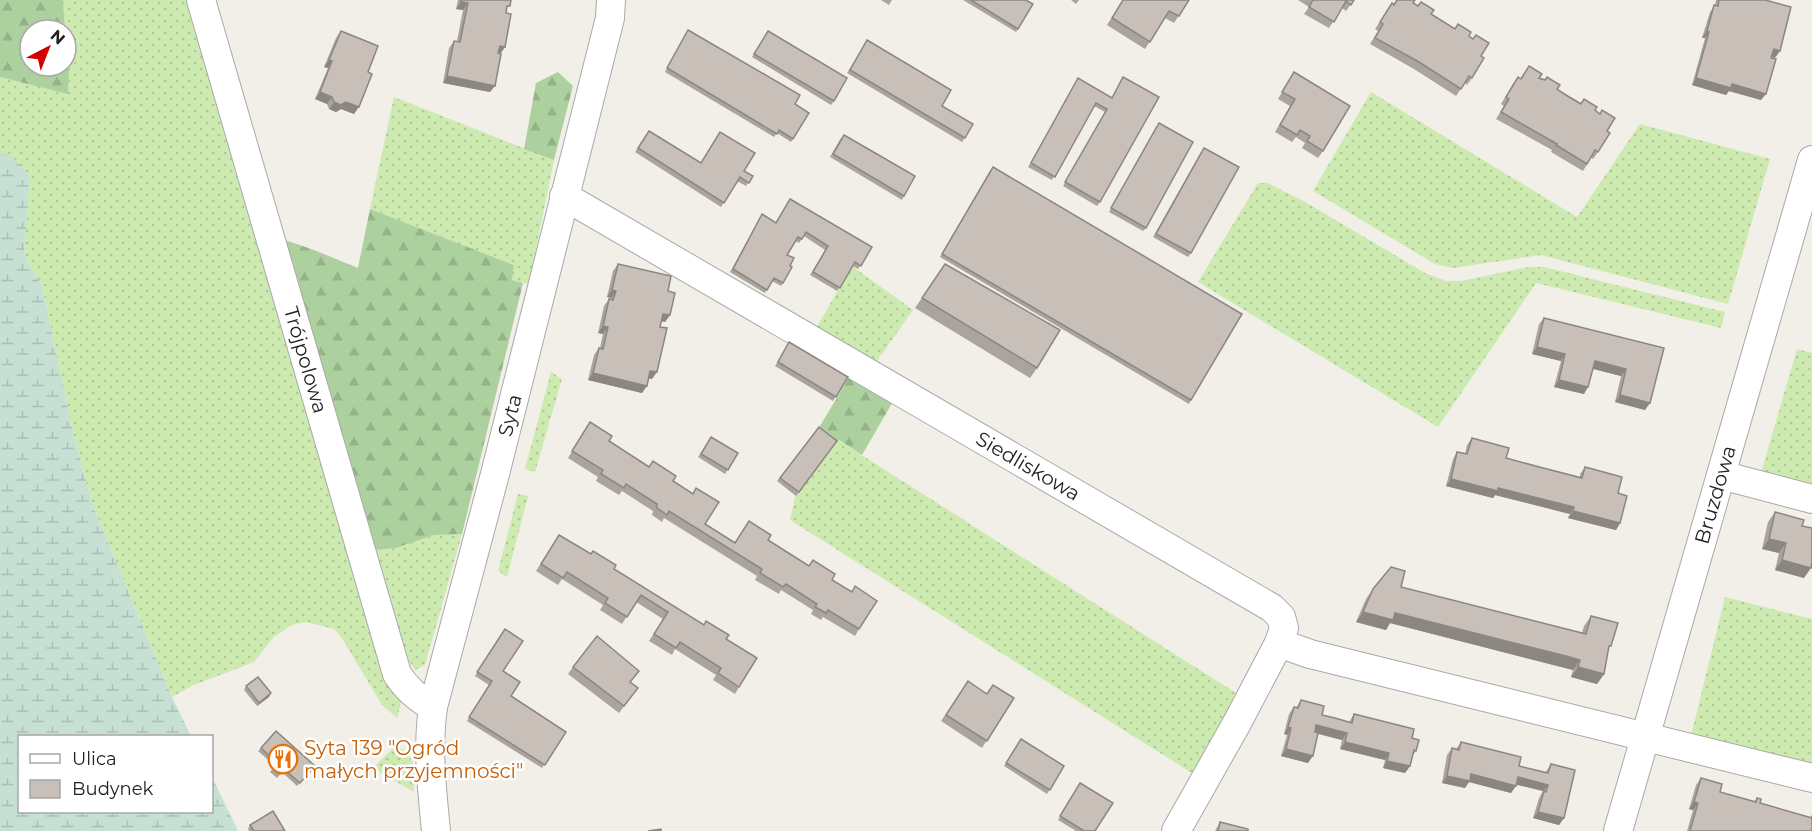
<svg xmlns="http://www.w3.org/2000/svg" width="1812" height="831" font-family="Montserrat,sans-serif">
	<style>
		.grass { fill: url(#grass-dots) }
		.forest { fill: url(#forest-firs) }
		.wetland { fill: url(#wetland-marsh) }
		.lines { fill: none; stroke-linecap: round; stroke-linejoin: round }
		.minor-casing { stroke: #a9a9a9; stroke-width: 30 }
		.minor { stroke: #fff; stroke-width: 28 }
		.wall { fill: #aba49e }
		.shaded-wall { fill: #8b8681 }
		.building { fill: #c7bfb8; stroke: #8b8681; stroke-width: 1.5 }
		.labels { text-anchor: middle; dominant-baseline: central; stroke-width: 5; stroke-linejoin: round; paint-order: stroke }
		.street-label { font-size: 20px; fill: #222; stroke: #fff }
		.food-label { font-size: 20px; fill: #c56008; stroke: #fff; text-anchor: start }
	</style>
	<defs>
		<pattern id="grass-dots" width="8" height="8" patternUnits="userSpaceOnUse" patternTransform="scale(1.5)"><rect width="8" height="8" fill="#cdebb0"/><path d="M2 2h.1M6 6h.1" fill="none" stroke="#b0c997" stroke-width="1.8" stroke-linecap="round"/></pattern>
		<pattern id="forest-firs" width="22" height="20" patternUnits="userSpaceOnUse" patternTransform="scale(1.5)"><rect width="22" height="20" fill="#add19e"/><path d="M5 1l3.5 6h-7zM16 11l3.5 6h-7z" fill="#95b388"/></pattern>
		<pattern id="wetland-marsh" width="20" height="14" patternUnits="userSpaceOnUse" patternTransform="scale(1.5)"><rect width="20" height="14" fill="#c6e0d4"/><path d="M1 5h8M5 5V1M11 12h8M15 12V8" fill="none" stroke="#aac0b6"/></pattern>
	</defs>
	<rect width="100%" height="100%" fill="#f2efe9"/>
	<g class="grass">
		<path d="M63 0H192L401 703 397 718 382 705 342 638 334 629 306 622 292 625 274 637 254 662 194 685 172 697 93 506 73 432 42 286 24 255 30 176 12 157 0 154V77L68 93Z"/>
		<path d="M1371 92 1577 217 1640 124 1770 159 1728 304 1541 255 1453 268 1435 264 1313 191Z"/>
		<path d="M394 97 554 160 529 284 511 280 514 265 370 209Z"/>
		<path d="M1258 183H1268L1307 203 1425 273 1446 281H1461L1528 267H1544L1725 312 1721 328 1536 283 1438 427 1198 282Z"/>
		<path d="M852 266 913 310 875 364 815 330Z"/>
		<path d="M1797 349 1812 353V486L1761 473Z"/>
		<path d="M551 372 562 379 535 472 525 469Z"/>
		<path d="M838 440 1239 695 1195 775 790 520 795 497Z"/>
		<path d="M518 494 528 496 507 577 498 571Z"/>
		<path d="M462 534 425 665 415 670 406 656 375 550 396 548 434 535Z"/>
		<path d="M1725 597 1812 619V767L1691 736Z"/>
		<path d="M400 748C417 754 414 777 414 792L373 768 392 749Z"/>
	</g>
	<g class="forest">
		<path d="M0 0H63L65 30H30V66H66V41L69 63 68 94 0 77Z"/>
		<path d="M558 72 573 86 554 160 524 149 536 83Z"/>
		<path d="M370 209 514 265 512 280 523 283 462 534 434 535 396 548 375 550 282 239 314 250 358 268Z"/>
		<path d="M851 374 895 398 862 455 839 440 835 444 817 431Z"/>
	</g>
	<path class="wetland" d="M0 154 12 156 30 176 24 255 42 286 73 432 93 506 172 697 191 736H20V812H212V777L238 831H0Z"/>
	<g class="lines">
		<g class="minor-casing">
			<g id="minor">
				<path id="s1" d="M201 0 397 674C407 689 417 698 433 707"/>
				<path id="s2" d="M564 196 1272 608 1281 617 1284 628 1279 643 1237 723 1176 831"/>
				<path d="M1721 475 1812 499"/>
				<path d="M1279 643 1310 654 1812 778"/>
				<path id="s3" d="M436 831C432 789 427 749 433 707L495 474 610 18 611 0"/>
				<path id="s4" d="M1618 831 1812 160"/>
			</g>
		</g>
		<use href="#minor" class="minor"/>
	</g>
	<g class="wall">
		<path d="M458 0H511L506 11 505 47 500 54 490 92 443 83 449 48 454 41H457L463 10 456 9Z"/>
		<path d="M881 0H892L889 5Z"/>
		<path d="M963 0H1026L1018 29 1016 32Z"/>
		<path d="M1071 0H1079L1076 4Z"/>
		<path d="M1123 0H1189L1174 23 1165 18 1145 49 1107 25Z"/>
		<path d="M1298 0H1354L1346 11 1342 8 1329 28 1304 14 1309 7Z"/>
		<path d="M1396 0H1415L1413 3 1431 14 1455 29 1469 36 1481 56 1472 78 1467 85 1465 83 1456 96 1414 69 1370 44 1378 31 1375 29 1392 3 1394 4Z"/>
		<path d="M1716 0H1765L1775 58 1772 57 1761 100 1729 91 1726 95 1692 85 1705 38H1702L1710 12 1715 5Z"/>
		<path d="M688 30 795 104 793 139 791 142 777 133 774 137 665 72Z"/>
		<path d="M341 31 368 72 354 114 341 109 336 112 329 109 327 104 315 99 328 68 324 67 336 38Z"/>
		<path d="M768 31 834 101 831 105 752 57Z"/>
		<path d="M865 44 942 106 973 124 962 142 847 73Z"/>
		<path d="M1529 66 1539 78 1581 103 1584 99 1595 110 1607 131 1598 152 1593 159 1591 158 1583 171 1551 152 1552 150 1496 119 1504 106 1501 104 1513 84 1518 77 1520 79Z"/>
		<path d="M1294 72 1323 151 1318 158 1302 148 1305 143 1296 137 1292 142 1275 132 1290 106 1278 99Z"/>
		<path d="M1076 82 1112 97 1100 202 1097 206 1063 186 1105 112 1094 106 1052 180 1028 167Z"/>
		<path d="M1156 127 1146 228 1143 231 1109 212Z"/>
		<path d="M649 131 700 163 744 171 753 176 746 186 737 181 721 207 635 152Z"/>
		<path d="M841 138 904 196 902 200 830 157Z"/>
		<path d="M1201 152 1191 253 1188 257 1153 237Z"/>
		<path d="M990 171 1191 400 1189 404 940 257Z"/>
		<path d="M762 214 776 223 872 247 858 269 853 266 837 291 810 275 825 250 804 236 799 243 796 241 787 255 790 266 783 283 781 286 772 281 765 293 730 272Z"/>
		<path d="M618 264 668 291 670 315 665 322 661 321 652 379 649 378 642 393 588 380 594 355 599 348H600L603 334 598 333 604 306 609 299H610L611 298 607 297 613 271Z"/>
		<path d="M945 264 1037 368 1030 378 915 308Z"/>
		<path d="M1544 318 1664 348 1645 410 1615 402 1621 376 1593 369 1584 394 1554 387 1561 361 1532 354 1539 324Z"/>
		<path d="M789 342 848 377 833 401 775 366Z"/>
		<path d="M590 422 609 441 673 481 705 524 735 542 768 540 832 580 859 629 855 636 823 617 821 620 811 614 813 610 781 590 779 594 755 580 757 576 664 518 662 522 652 515 653 511 622 491 619 495 596 481 598 477 568 458Z"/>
		<path d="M819 427 837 441 796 496 777 481Z"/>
		<path d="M711 437 738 453 725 474 698 457Z"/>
		<path d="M1472 438 1506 458 1580 477V474L1585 467 1618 493 1620 523 1616 530 1568 518 1570 514 1495 495 1493 498 1446 486 1453 459 1457 452 1465 454 1467 445Z"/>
		<path d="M1775 512 1802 526 1804 578 1775 570 1779 553 1762 549 1768 522Z"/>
		<path d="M559 535 726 639 739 687 735 694 713 680 716 675 675 649 672 655 649 641 663 619 636 602 622 624 600 610 603 605 562 579 558 585 536 571Z"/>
		<path d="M1401 587 1582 633 1584 626 1591 616 1608 651 1604 674 1597 684 1571 677 1573 670 1390 623 1386 630 1356 622 1366 599 1373 589Z"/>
		<path d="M505 629 503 671 511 696 566 732 542 768 467 721 489 685 475 676Z"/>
		<path d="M573 667 631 682 638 688 619 713 568 674Z"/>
		<path d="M968 681 987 694 1014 698 982 748 941 721Z"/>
		<path d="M246 686 271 693 269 697 257 706 244 690Z"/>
		<path d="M1301 700 1322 715 1349 722 1354 714 1412 738 1416 751 1412 756 1410 766 1405 773 1383 768 1385 760 1340 749 1342 740 1318 734 1308 763 1281 756 1287 735 1284 734 1289 714 1294 707 1296 708Z"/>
		<path d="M1021 739 1064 766 1047 794 1004 766Z"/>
		<path d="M1461 742 1519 766 1545 773 1551 764 1564 818 1559 825 1533 818 1539 798 1543 791 1516 784 1511 793 1469 782 1465 788 1442 783 1447 755 1452 748 1456 749Z"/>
		<path d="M261 748 312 770 297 786 282 772 277 778 270 772 275 766 258 751Z"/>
		<path d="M1701 778 1720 792 1754 802 1757 798 1760 803 1810 817 1812 815V831H1687L1693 810 1689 809 1696 785Z"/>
		<path d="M1080 783 1095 831H1076L1058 820Z"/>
		<path d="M1220 822 1248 831H1215Z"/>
		<path d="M250 825 285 831H249L248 829Z"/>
	</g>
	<g class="shaded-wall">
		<path d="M461 2 468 3 463 10 456 9Z"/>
		<path d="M1707 31 1709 32 1705 38H1702Z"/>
		<path d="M500 46 505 47 500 54 495 53Z"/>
		<path d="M1774 49 1780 51 1775 58 1769 56Z"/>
		<path d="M329 60 332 61 328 68 324 67Z"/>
		<path d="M447 76 495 86 490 92 443 83Z"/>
		<path d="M1696 78 1732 84 1766 94 1761 100 1729 91 1726 95 1692 85Z"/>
		<path d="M320 92 332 97 327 104 315 99Z"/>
		<path d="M334 102H346L359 107 354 114 341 109 336 112 329 109Z"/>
		<path d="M612 290 616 291 611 298 607 297Z"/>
		<path d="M663 314 670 315 665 322 658 320Z"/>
		<path d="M603 326 608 327 603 334 598 333Z"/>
		<path d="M1537 347 1565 354 1561 361 1532 354Z"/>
		<path d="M1595 361 1626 369 1621 376 1590 368Z"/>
		<path d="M650 371 657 372 652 379 646 378Z"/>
		<path d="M593 373 647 386 642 393 588 380Z"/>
		<path d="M1559 380 1588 387 1584 394 1554 387Z"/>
		<path d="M1620 395 1650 403 1645 410 1615 402Z"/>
		<path d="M1451 479 1498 488 1574 507 1570 514 1495 495 1493 498 1446 486Z"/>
		<path d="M1573 511 1620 523 1616 530 1568 518Z"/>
		<path d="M1769 539 1786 543 1779 553 1762 549Z"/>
		<path d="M1782 560 1811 568 1804 578 1775 570Z"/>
		<path d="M1363 612 1395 613 1580 660 1573 670 1390 623 1386 630 1356 622Z"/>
		<path d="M1578 667 1604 674 1597 684 1571 677Z"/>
		<path d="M271 693 269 697 257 706 259 703Z"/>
		<path d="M1316 725 1347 733 1342 740 1312 732Z"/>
		<path d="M1288 727 1291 728 1287 735 1284 734Z"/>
		<path d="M1345 742 1389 753 1385 760 1340 749Z"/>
		<path d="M1286 749 1313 756 1308 763 1281 756Z"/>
		<path d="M1387 761 1410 766 1405 773 1383 768Z"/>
		<path d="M1471 774 1516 786 1511 793 1469 782 1465 788 1442 783 1447 776Z"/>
		<path d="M1518 777 1548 785 1543 791 1513 784Z"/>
		<path d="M1694 802 1698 803 1693 810 1689 809Z"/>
		<path d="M1538 812 1564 818 1559 825 1533 818Z"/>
	</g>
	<g class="building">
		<path d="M461 0H511L510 6H507L506 13 511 14 505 47 500 46 498 53 501 54 495 86 447 76 454 41 460 42 468 3 461 2Z"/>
		<path d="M971 0H1026L1033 4 1018 29Z"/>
		<path d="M1123 0H1189L1179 16 1169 11 1150 42 1112 18Z"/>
		<path d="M1313 0H1354L1351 5 1346 1 1334 22 1309 7Z"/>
		<path d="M1397 0H1415L1413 3 1418 6 1421 2 1434 10 1431 14 1455 29 1458 24 1471 32 1469 36 1473 39 1476 35 1489 43 1481 56 1484 58 1472 78 1469 76 1461 89 1419 62 1375 38 1383 24 1380 22 1392 3 1394 5Z"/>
		<path d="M1719 0H1765L1791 7 1780 51 1774 49 1771 58 1776 59 1766 94 1732 84 1731 88 1696 78 1709 32 1707 31 1714 5 1718 6Z"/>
		<path d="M688 30 800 95 795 104 809 113 793 139 779 130 777 134 667 68Z"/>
		<path d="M341 31 378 46 368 72 372 74 359 107 346 102 341 105 334 102 332 97 320 92 332 61 329 60Z"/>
		<path d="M768 31 847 78 834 101 754 54Z"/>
		<path d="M867 40 951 90 942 106 973 124 965 138 850 70Z"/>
		<path d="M1529 66 1542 74 1539 78 1545 80 1547 77 1560 85 1557 89 1569 97 1581 104 1584 99 1597 107 1595 110 1600 114 1602 110 1615 118 1607 131 1610 133 1598 152 1595 150 1587 164 1556 145 1557 144 1501 112 1509 99 1506 97 1518 77 1521 79Z"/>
		<path d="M1294 72 1350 106 1323 151 1307 141 1310 136 1300 130 1297 135 1280 125 1295 99 1282 92Z"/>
		<path d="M1123 77 1159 97 1100 202 1065 182 1107 109 1096 103 1055 177 1031 163 1078 78 1112 98Z"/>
		<path d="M1159 123 1193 142 1146 228 1111 208Z"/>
		<path d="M649 131 701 163 720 132 755 153 744 171 753 176 749 183 740 177 724 203 638 148Z"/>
		<path d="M844 135 915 176 904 196 833 154Z"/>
		<path d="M1204 148 1239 167 1191 253 1156 234Z"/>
		<path d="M993 167 1242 314 1191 400 942 254Z"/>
		<path d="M790 199 872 247 861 266 855 262 840 288 813 272 828 246 806 232 802 239 798 237 787 255 794 258 790 266 792 267 783 283 774 278 767 290 733 269 762 214 776 223Z"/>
		<path d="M618 264 671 276 668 291 675 293 670 315 663 314 660 327 667 328 657 372 650 371 647 386 593 373 599 348 603 349 608 327 603 326 609 299 613 300 616 291 612 290Z"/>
		<path d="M945 264 1060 330 1037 368 922 298Z"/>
		<path d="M1544 318 1664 348 1650 403 1620 395 1626 369 1595 361 1588 387 1559 380 1565 354 1537 347Z"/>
		<path d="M789 342 848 377 836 397 778 362Z"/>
		<path d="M590 422 612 436 609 441 649 467 653 461 676 476 673 481 693 494 696 488 719 502 705 524 735 543 749 521 771 535 768 540 790 554 809 566 813 560 835 574 832 580 852 592 855 586 877 601 859 629 828 610 826 613 815 607 817 604 786 584 783 587 760 573 762 569 669 511 667 515 657 508V504L626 484 624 488 601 474 603 470 572 451Z"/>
		<path d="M819 427 837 441 799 492 780 478Z"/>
		<path d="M711 437 738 453 728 470 701 454Z"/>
		<path d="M1472 438 1509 448 1506 458 1543 468 1582 478 1585 467 1622 477 1618 493 1627 496 1620 523 1573 511 1574 507 1498 488V491L1451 479 1457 452 1467 454Z"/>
		<path d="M1775 512 1804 520 1802 526 1812 528V562L1811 568 1782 560 1786 543 1769 539Z"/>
		<path d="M559 535 591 554 593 551 616 565 614 569 704 625 706 621 729 635 726 639 757 658 739 687 718 673 721 668 680 642 676 648 654 634 668 612 641 595 627 617 605 603 608 598 567 572 563 578 541 564Z"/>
		<path d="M1391 567 1405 571 1401 587 1586 634 1591 616 1618 623 1611 646H1609L1604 674 1578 667 1580 660 1566 656 1395 613 1393 620 1363 612 1373 589Z"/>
		<path d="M505 629 523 641 503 671 520 682 511 696 566 732 545 765 469 717 492 681 477 672Z"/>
		<path d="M597 636 639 671 630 682 638 688 624 706 573 667Z"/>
		<path d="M258 677 271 693 259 703 246 686Z"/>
		<path d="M968 681 987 694 993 685 1014 698 987 741 946 715Z"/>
		<path d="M1301 700 1324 706 1322 715 1335 718 1352 723 1354 714 1414 729 1412 738 1419 740 1416 751 1414 750 1410 766 1387 761 1389 753 1345 742 1347 733 1316 725 1315 732 1318 733 1313 756 1286 749 1291 728 1288 727 1294 707 1298 708Z"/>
		<path d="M276 731 315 766 300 783 284 769 280 774 272 768 277 763 261 748Z"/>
		<path d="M1021 739 1064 766 1050 790 1006 763Z"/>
		<path d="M1461 742 1521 757 1519 766 1548 773 1551 764 1575 770 1564 818 1538 812 1544 791 1546 792 1548 785 1518 777 1516 786 1471 774 1470 781 1447 776 1452 748 1459 750Z"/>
		<path d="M1701 778 1722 784 1720 792 1756 802 1757 798 1761 799 1760 803 1812 818V831H1690L1698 803 1694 802Z"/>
		<path d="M1080 783 1113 803 1095 831H1084L1060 816Z"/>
		<path d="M273 811 285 831H254L250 825Z"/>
		<path d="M1220 822 1248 829V831H1218Z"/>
		<path d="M661 829V831H648Z"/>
	</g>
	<defs>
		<g id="restaurant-ring" transform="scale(1.5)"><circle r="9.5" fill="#fff" stroke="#e8710a" stroke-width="1.5"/><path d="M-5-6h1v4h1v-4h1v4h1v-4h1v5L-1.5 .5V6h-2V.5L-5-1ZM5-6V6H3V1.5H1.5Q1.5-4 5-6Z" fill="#e8710a"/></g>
	</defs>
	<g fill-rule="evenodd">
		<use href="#restaurant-ring" x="283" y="759"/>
	</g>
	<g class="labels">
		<g class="street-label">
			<text stroke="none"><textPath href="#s1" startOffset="375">Trójpolowa</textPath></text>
			<text stroke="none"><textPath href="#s3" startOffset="426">Syta</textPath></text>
			<text stroke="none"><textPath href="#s2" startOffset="537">Siedliskowa</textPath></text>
			<text stroke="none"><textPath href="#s4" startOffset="350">Bruzdowa</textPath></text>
		</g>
		<g class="food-label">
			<text x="304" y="748">Syta 139 "Ogród<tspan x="304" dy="23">małych przyjemności"</tspan></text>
		</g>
	</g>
	<rect x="18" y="735" width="195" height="78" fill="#ffffff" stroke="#a7a7a7" stroke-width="1.5"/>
	<rect x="30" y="754" width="30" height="9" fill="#ffffff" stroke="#a7a7a7" stroke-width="1.5"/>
	<text x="72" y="765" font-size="18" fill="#222222">Ulica</text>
	<rect x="30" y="780" width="30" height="18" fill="#c7bfb8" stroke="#a7a7a7" stroke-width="1.5"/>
	<text x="72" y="795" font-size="18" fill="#222222">Budynek</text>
	<g transform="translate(48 48) rotate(42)"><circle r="28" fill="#ffffff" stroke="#a7a7a7" stroke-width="1.5"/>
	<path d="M0-4.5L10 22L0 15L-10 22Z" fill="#d40000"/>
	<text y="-9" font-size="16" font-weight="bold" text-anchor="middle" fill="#222222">N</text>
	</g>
</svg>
